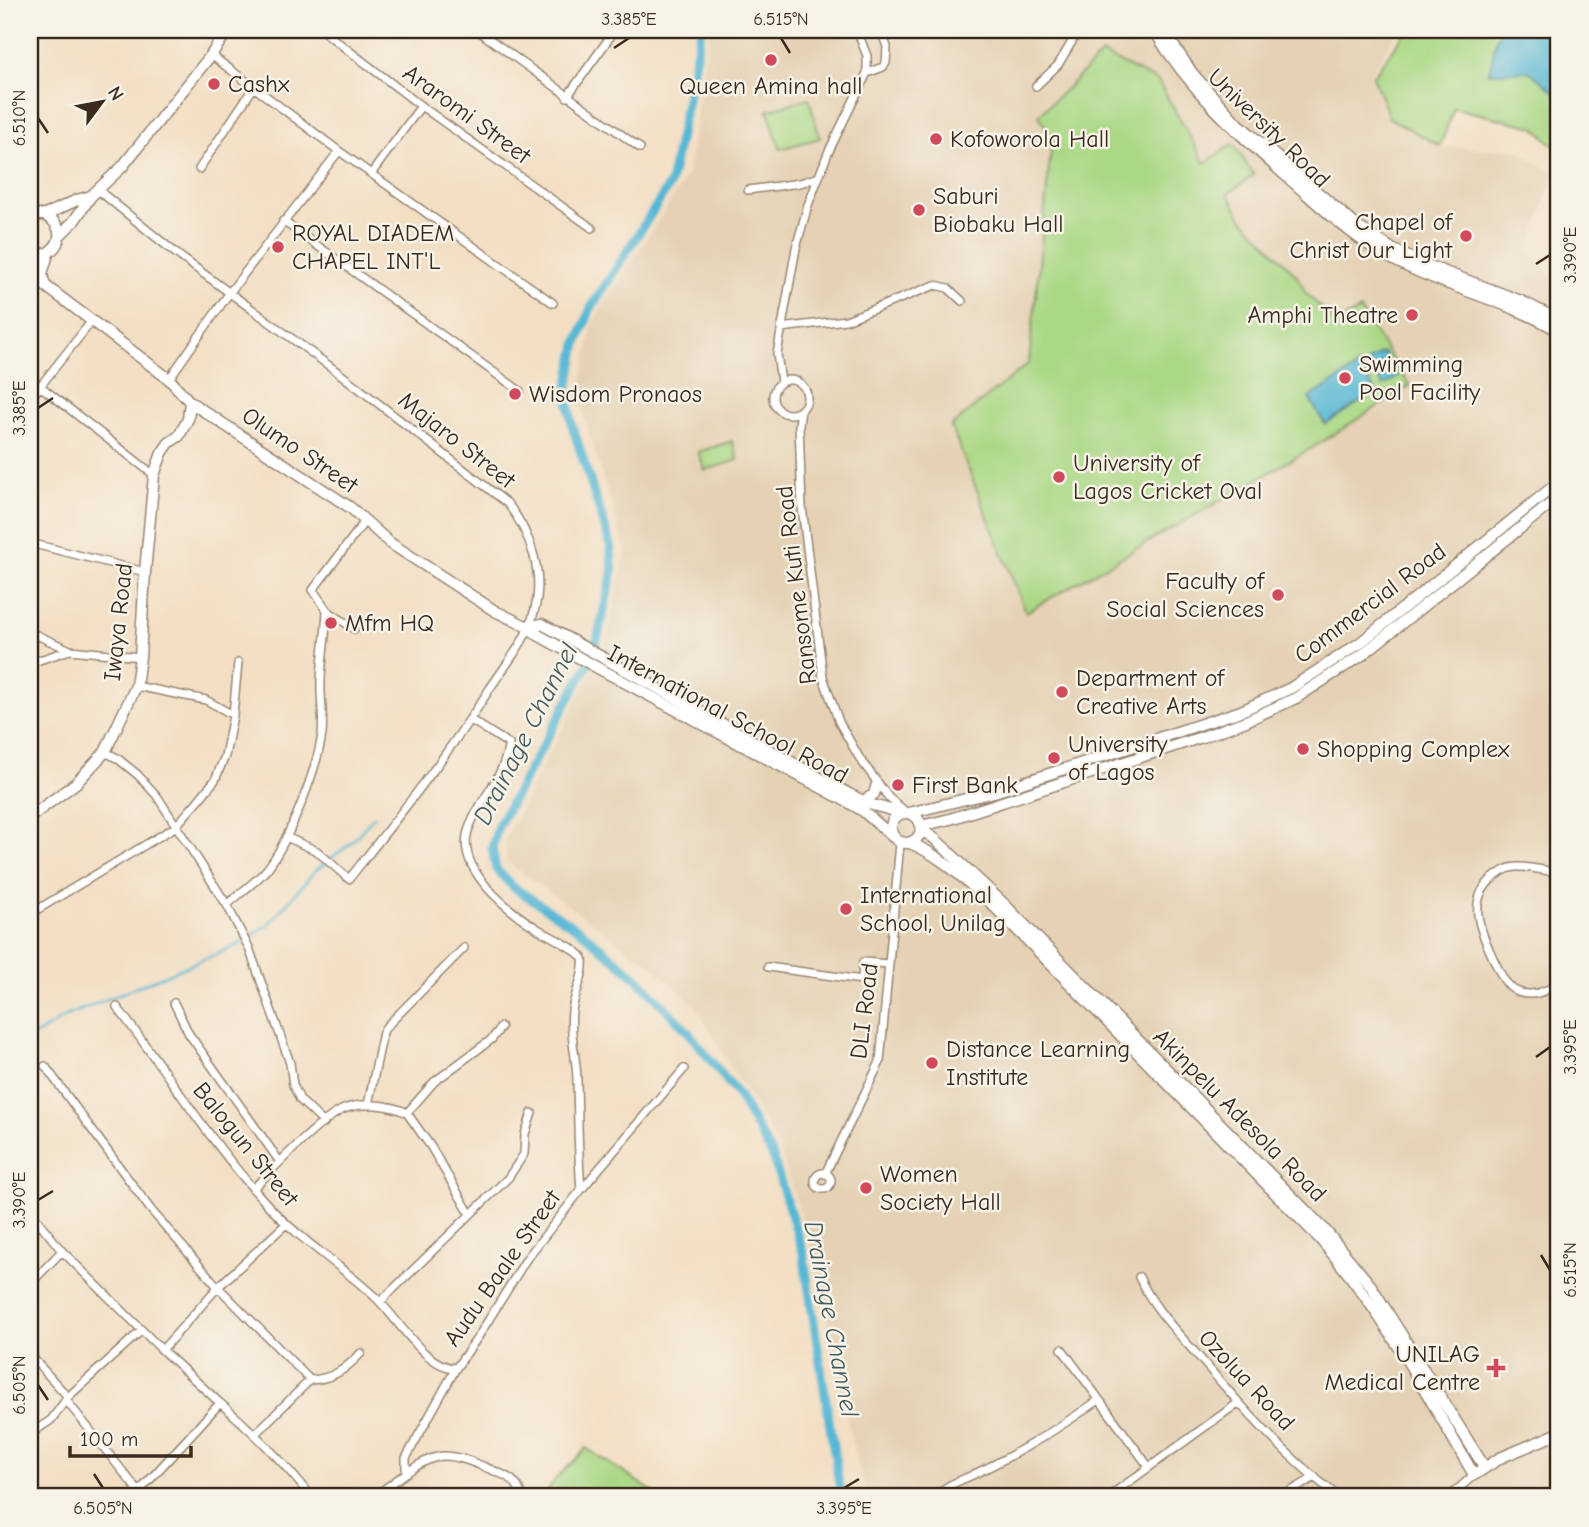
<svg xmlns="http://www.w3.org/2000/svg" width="1589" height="1527" font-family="'Comic Neue',sans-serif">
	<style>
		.built { fill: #e5d1b4 }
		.green { fill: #aad885; stroke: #728152; stroke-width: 2 }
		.water { fill: #56b7d4; stroke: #487079; stroke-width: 2 }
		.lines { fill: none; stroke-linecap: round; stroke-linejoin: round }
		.stream { stroke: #56b7d4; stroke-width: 2.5 }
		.canal { stroke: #56b7d4; stroke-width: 9 }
		.street-casing { stroke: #978471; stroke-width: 10 }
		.secondary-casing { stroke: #978471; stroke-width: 13 }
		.street { stroke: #fff; stroke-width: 7 }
		.secondary { stroke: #fff; stroke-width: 10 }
		.ticks { fill: none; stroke: #3b2a1e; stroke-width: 2.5 }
		.poi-dot { fill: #d1495b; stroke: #f7f3e8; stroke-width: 2.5 }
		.labels { text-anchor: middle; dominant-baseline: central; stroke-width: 5; stroke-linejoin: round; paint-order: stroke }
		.poi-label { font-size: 24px; fill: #3b2a1e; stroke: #f7f3e8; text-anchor: start }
		.street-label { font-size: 24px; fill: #3b2a1e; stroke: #f7f3e8 }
		.water-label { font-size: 26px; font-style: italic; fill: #445b5e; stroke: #f7f3e8 }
		.neatline { fill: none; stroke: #3b2a1e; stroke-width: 2.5 }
		.ticks-label { font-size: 18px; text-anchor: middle; fill: #3b2a1e }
	</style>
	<rect width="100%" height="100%" fill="#f7f3e8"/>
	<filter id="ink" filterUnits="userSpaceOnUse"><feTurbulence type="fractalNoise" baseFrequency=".0143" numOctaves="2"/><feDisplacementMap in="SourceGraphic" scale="14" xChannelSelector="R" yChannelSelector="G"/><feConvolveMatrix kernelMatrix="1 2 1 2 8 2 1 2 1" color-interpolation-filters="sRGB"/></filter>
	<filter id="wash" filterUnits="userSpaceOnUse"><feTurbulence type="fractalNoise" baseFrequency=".00686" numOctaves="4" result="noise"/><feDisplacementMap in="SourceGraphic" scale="28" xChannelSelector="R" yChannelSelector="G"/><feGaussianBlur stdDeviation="1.57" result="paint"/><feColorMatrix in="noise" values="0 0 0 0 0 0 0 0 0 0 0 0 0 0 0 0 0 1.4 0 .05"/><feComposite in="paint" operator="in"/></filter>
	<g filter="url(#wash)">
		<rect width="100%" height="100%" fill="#f3dfc4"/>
		<path class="built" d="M709,30H1399L1371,73L1387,119L1439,147L1517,150L1554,174L1528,252L1559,284V1497H868L854,1452L817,1264L777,1143L695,1006L650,964L507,862L505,840L605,646L626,552L579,400L593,322L688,174Z"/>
		<path class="green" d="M1407,30H1559V150L1534,127L1454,108L1440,146L1389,118L1373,76Z
			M1102,54L1158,81L1205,163L1233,144L1254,175L1228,194L1243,219L1285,263L1298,277L1305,292L1336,323L1360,310L1410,386L1312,448L1026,612L951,426L1029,363L1052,140L1039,115Z
			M809,98L820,138L780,149L768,110Z
			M732,441L738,460L705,470L698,452Z
			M586,1448L661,1497H546C548,1480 575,1463 586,1448Z"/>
		<path class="water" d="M1503,30H1559V96L1529,71L1489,73L1497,36Z
			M1383,352L1398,377L1383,386L1368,361Z
			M1359,366L1376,392L1325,424L1309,398Z"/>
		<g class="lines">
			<path class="stream" d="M30,1039L66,1016L236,946L268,925L315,871L351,843L374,816"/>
			<path class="canal" d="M701,30L670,184L591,308L577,344L567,392L572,425L610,543L613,571L594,654L498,826L492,848L496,869L513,887L581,931L638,979L689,1033L738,1095L772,1155L803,1252L841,1497"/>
		</g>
	</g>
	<g filter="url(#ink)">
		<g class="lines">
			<g class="street-casing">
				<path id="street" d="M322,30L421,106L592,228
					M477,30L640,148
					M211,55L339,151L553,303
					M867,73L883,67L886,63L887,47L881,30
					M1036,86L1058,65L1079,30
					M567,97L615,30
					M199,169L254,87
					M371,174L421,106
					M98,190L178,255L339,373L507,503C531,533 545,575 534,612C527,641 505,665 489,690C447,756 398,817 349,879L317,851L286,837
					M748,190L800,183L819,177
					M283,221L520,391
					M781,328L846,320L935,285L948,288L962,301
					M169,379L230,292L339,151
					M773 397a17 17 0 1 1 34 0a17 17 0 1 1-34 0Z
					M781,382L777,354L796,248L808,205L828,153L867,73V56L857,30
					M40,386L154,475
					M30,399L91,322
					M801,410L799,425L802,507L823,677L839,722L860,759L889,798L906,812
					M30,543L145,572
					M354,629L327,610L313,590L365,521
					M30,632L70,650
					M30,663L70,650L140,657
					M136,686L206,700L233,715
					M471,720L509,744C507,753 505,762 501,770C491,791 475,809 468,831C456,870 509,911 538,929C552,938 573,946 583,958C585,977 574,993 572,1011C569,1034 577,1058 577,1081C578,1118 578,1153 581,1190
					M105,752L117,758L138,775L157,796L227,905L249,948L290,1063L293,1085L300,1100L324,1123
					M1559,873C1545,871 1531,866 1516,867C1507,867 1500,873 1492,879C1466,901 1481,932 1493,958C1499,970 1504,986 1518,992C1533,998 1547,990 1559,984
					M227,905C240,893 256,882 267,869C289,841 317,770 322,734C324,717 320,698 321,680C322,657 326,634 327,610
					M30,914L175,827L197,802L215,780L225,756L233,715L238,663
					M768,967L862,980L863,962L889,964
					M174,1003L189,1034L280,1162
					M117,1007C167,1072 210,1142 265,1202C298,1239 338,1263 374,1296C396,1315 424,1368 456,1368
					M45,1066L151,1210L218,1287L286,1224
					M368,1105L383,1032L386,1027L464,948
					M407,1113L434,1082L492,1039L501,1027
					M815 1181a8 8 0 1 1 16 0a8 8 0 1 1-16 0Z
					M825,1174L880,1062L900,843
					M253,1189C273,1169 320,1119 344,1109C362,1102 390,1104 407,1113L431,1147L470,1214
					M30,1211L62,1251L162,1350L218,1287L310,1380L256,1433
					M1139,1277C1153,1308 1177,1332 1200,1358C1241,1406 1288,1460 1340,1497
					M30,1284L62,1251
					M380,1302L508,1178L524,1154L525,1134L532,1113
					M1062,1349L1149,1467
					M30,1355L68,1397
					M310,1380C333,1379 346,1369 361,1353
					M66,1400L143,1497
					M220,1403C254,1432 284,1462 311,1497
					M30,1454L33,1446V1432L51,1420L68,1397L142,1330
					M406,1472V1458L456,1368L478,1337L527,1258L581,1190L684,1069
					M134,1497L220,1403L162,1350
					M373,1497C391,1486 422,1456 444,1456C460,1456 477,1464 492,1470C507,1476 518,1480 522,1497
					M939,1497L944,1489L952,1484C1007,1461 1051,1433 1099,1400
					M1108,1497L1238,1403
					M1281,1497L1315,1477
					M1449,1497L1474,1475"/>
			</g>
			<g class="secondary-casing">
				<path id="secondary" d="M1154,30C1190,91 1240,135 1293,182C1327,212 1358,242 1398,262C1450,289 1509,301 1559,331
					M1163,30L1193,74L1235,121L1358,227L1392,249L1421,263L1521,301L1559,320
					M30,215H45C48,217 52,219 55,223C68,241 48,260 30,255
					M45,215L77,200L91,196
					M59,236L74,221L91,196L122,167L211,55L228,30
					M30,267L35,278L169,379L190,402L322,489L351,508L390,543L495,611L528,627L538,635L598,668L848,802L863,811L893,837
					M45,286L42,274L48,254
					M528,627L542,624L849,794L869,804L902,813
					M864,801L874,794L877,784
					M891 828a15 15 0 1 1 30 0a15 15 0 1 1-30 0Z
					M909,813L994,792L1241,711L1291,688L1360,643L1559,482
					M30,817L76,783L105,752L136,686L140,657L145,572L154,475L162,453L169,443L179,436L188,419L190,402
					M921,826L950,819L1202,737L1246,721L1296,698L1362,655L1559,497
					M921,829L935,839L1005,905L1324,1229L1371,1286L1485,1468
					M910,843C940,855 962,877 986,898L1319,1238C1381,1308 1427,1394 1474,1475L1500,1458L1559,1433"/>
			</g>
			<use href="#street" class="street"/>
			<use href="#secondary" class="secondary"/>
		</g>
	</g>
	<path class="ticks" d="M781,38L790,53M614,48L629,38M38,118L48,133M1536,264L1550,255M38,408L53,398M1536,1057L1550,1047M38,1200L53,1191M1541,1255L1550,1270M38,1385L48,1400M94,1474L103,1488M844,1488L859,1479"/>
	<g class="poi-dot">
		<circle cx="771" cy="60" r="7"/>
		<circle cx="214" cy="84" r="7"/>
		<circle cx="936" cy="139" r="7"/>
		<circle cx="919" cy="210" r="7"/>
		<circle cx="1466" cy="236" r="7"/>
		<circle cx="278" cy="247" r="7"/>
		<circle cx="1412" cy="315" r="7"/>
		<circle cx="1345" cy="378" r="7"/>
		<circle cx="515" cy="394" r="7"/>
		<circle cx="1059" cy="477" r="7"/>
		<circle cx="1278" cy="595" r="7"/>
		<circle cx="331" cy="623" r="7"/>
		<circle cx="1062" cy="692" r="7"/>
		<circle cx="1303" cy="749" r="7"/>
		<circle cx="1054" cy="758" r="7"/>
		<circle cx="898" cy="785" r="7"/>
		<circle cx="846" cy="909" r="7"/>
		<circle cx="932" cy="1063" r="7"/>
		<circle cx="866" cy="1188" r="7"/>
		<path d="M1492.5 1357.5h7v7h7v7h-7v7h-7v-7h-7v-7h7z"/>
	</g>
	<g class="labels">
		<g class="poi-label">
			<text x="228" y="84">Cashx</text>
			<text x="771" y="86" text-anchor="middle">Queen Amina hall</text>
			<text x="950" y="139">Kofoworola Hall</text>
			<text x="933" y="196">Saburi<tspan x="933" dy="28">Biobaku Hall</tspan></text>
			<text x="1452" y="222" text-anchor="end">Chapel of<tspan x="1452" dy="28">Christ Our Light</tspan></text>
			<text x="292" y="233">ROYAL DIADEM<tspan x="292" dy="28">CHAPEL INT'L</tspan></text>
			<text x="1398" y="315" text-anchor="end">Amphi Theatre</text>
			<text x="1359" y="364">Swimming<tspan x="1359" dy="28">Pool Facility</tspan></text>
			<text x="529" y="394">Wisdom Pronaos</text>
			<text x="1073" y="463">University of<tspan x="1073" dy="28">Lagos Cricket Oval</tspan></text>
			<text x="1264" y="581" text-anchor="end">Faculty of<tspan x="1264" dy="28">Social Sciences</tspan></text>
			<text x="345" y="623">Mfm HQ</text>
			<text x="1076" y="678">Department of<tspan x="1076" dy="28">Creative Arts</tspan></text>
			<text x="1068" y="744">University<tspan x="1068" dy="28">of Lagos</tspan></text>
			<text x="1317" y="749">Shopping Complex</text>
			<text x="912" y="785">First Bank</text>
			<text x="860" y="895">International<tspan x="860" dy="28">School, Unilag</tspan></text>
			<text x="946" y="1049">Distance Learning<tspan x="946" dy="28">Institute</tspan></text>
			<text x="880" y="1174">Women<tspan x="880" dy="28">Society Hall</tspan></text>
			<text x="1480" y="1354" text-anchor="end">UNILAG<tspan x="1480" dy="28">Medical Centre</tspan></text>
		</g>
		<g class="street-label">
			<text transform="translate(467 114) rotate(36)">Araromi Street</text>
			<text transform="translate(1269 128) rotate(44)">University Road</text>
			<text transform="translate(457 440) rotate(38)">Majaro Street</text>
			<text transform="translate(300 450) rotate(34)">Olumo Street</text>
			<text transform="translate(796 585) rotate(-97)">Ransome Kuti Road</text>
			<text transform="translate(1370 603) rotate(-37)">Commercial Road</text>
			<text transform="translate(118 622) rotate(-84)">Iwaya Road</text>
			<text transform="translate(728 714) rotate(28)">International School Road</text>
			<text transform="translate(864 1011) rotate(-83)">DLI Road</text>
			<text transform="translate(1240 1115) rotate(45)">Akinpelu Adesola Road</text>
			<text transform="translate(246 1144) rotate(51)">Balogun Street</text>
			<text transform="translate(502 1268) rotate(-55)">Audu Baale Street</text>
			<text transform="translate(1247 1380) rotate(47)">Ozolua Road</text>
		</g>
		<g class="water-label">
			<text transform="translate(526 734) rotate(-63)">Drainage Channel</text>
			<text transform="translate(831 1319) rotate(79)">Drainage Channel</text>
		</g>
	</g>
	<rect width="1589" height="1527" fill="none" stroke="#f7f3e8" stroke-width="77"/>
	<g transform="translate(102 102) rotate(58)" stroke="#f7f3e8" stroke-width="5" paint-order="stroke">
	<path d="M0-5L12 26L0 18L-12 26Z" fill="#3b2a1e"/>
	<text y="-10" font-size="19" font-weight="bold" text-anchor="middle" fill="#3b2a1e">N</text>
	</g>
	<path d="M70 1446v10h121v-10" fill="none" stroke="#3b2a1e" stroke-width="3.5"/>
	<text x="80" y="1446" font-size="21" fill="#3b2a1e" stroke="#f7f3e8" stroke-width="5" paint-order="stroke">100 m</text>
	<rect x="38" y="38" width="1512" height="1450" class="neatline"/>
	<g class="ticks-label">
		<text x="629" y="25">3.385°E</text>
		<text x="781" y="25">6.515°N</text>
		<text transform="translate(19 118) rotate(-90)" y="6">6.510°N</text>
		<text transform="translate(1570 255) rotate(-90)" y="6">3.390°E</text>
		<text transform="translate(19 408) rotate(-90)" y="6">3.385°E</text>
		<text transform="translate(1570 1047) rotate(-90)" y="6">3.395°E</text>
		<text transform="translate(19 1200) rotate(-90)" y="6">3.390°E</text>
		<text transform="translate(1570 1270) rotate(-90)" y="6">6.515°N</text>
		<text transform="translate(19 1385) rotate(-90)" y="6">6.505°N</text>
		<text x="103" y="1514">6.505°N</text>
		<text x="844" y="1514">3.395°E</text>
	</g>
</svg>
